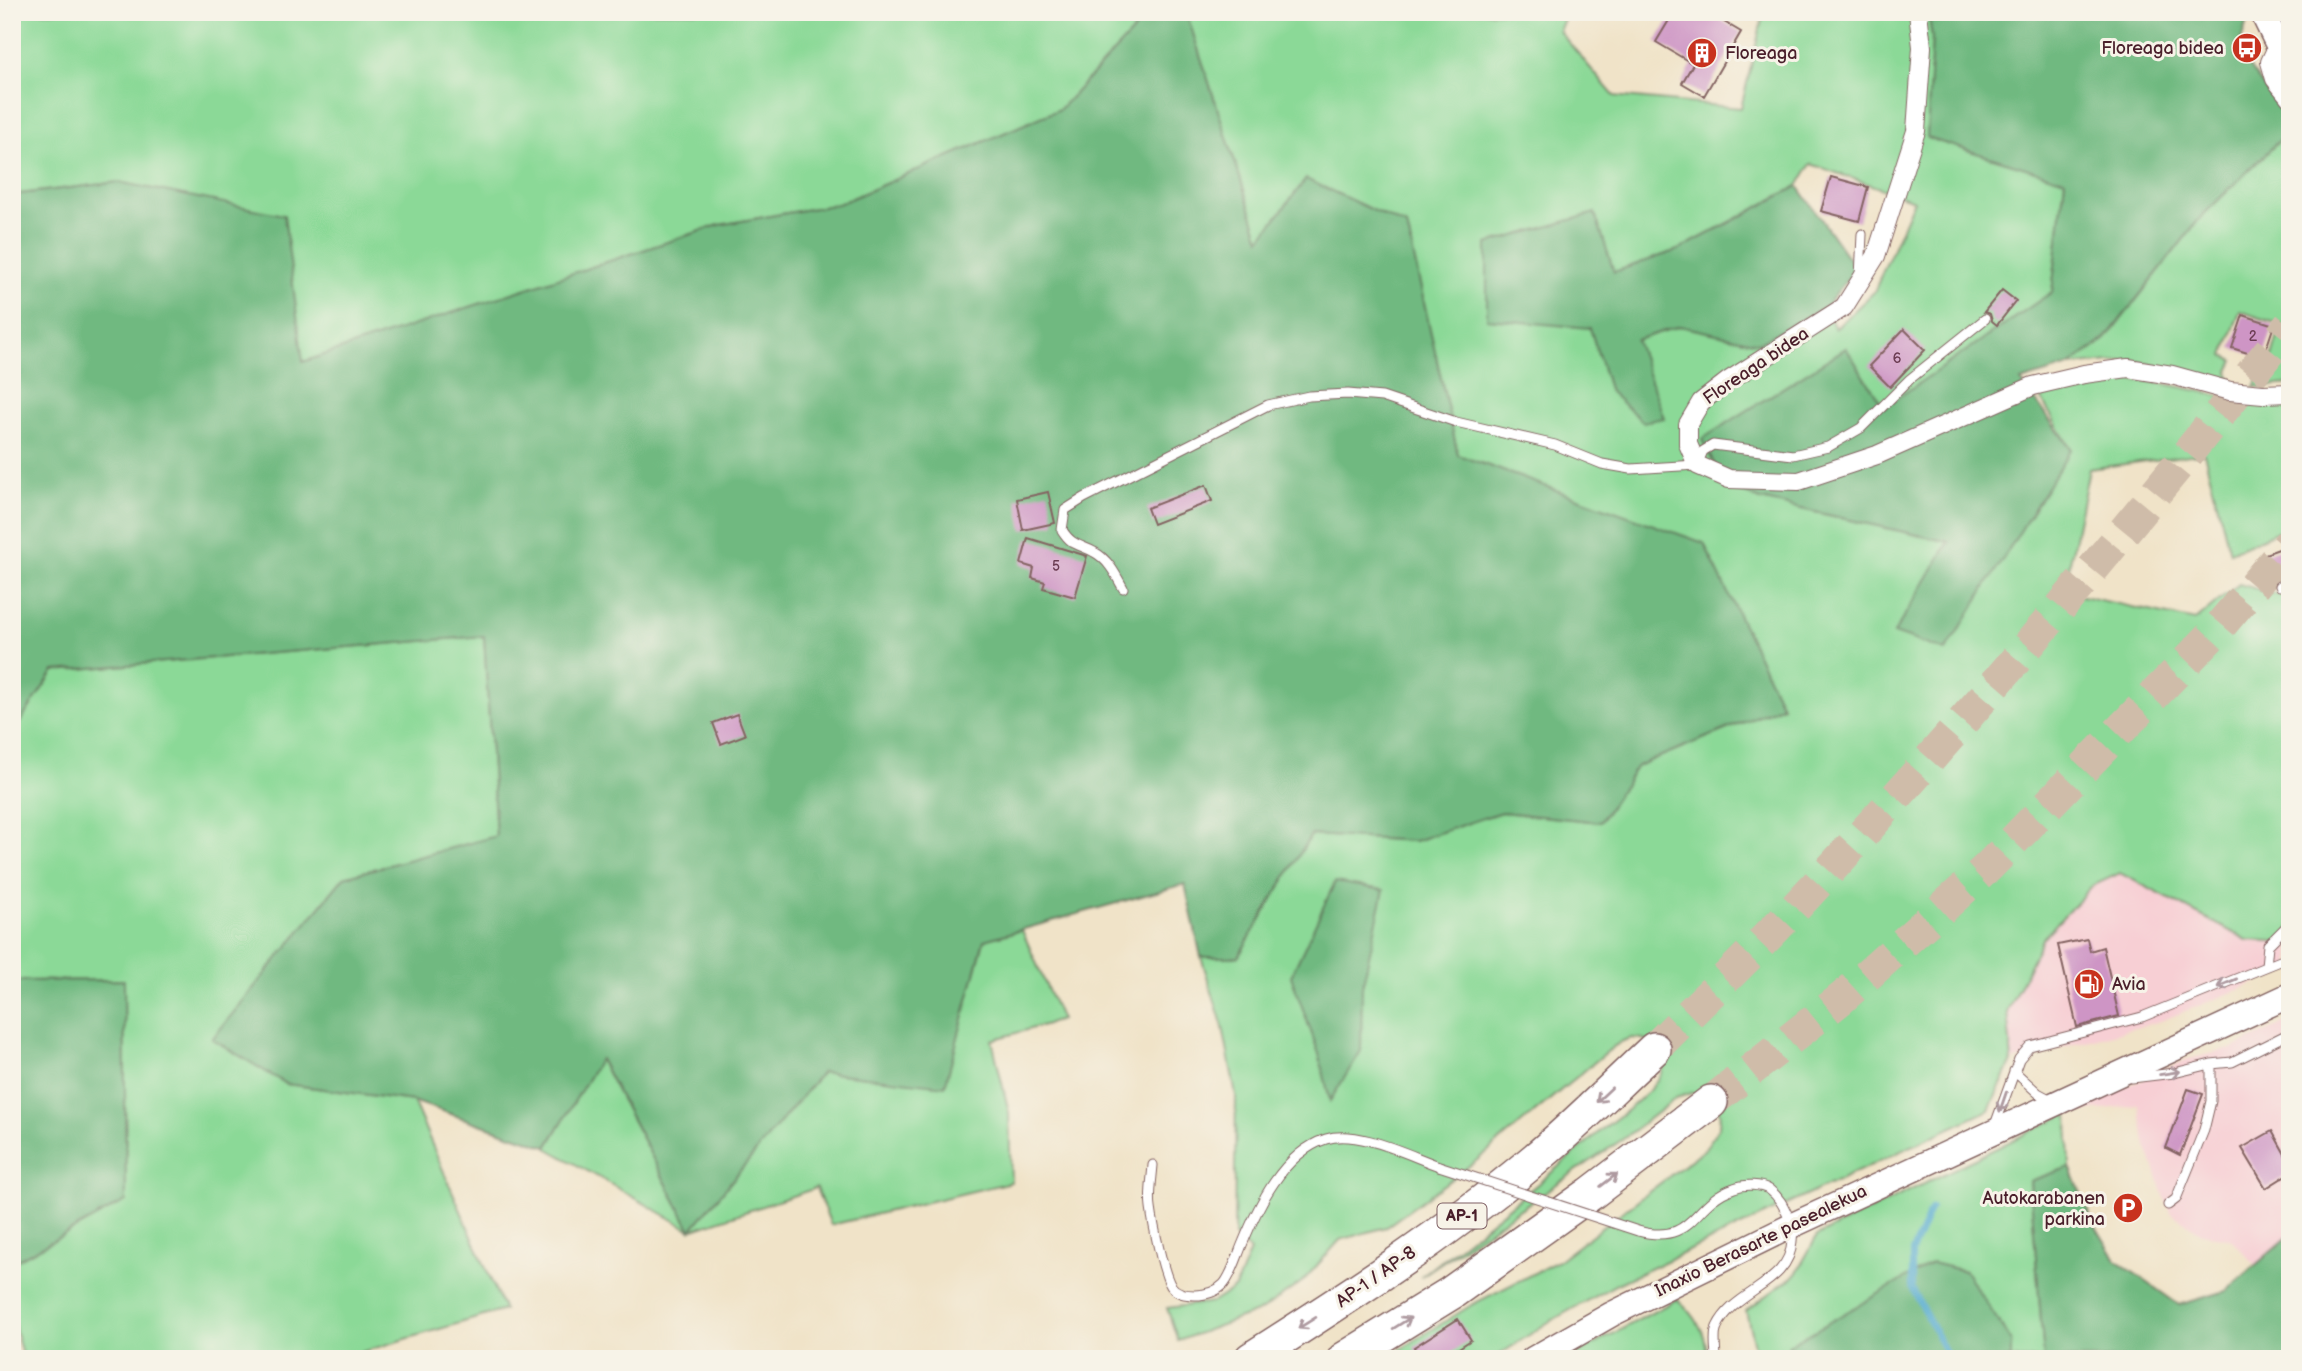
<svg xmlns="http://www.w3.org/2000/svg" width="2302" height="1371" font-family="'Balsamiq Sans',sans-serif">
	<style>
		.built { fill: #f7cfd4 }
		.green { fill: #8bd997; stroke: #6a7c61; stroke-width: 2; fill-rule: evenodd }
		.forest { fill: #70b980; stroke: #5d6c56; stroke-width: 2 }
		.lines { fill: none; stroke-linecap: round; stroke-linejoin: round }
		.stream { stroke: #52abcf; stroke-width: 6 }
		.building { fill: #ce95c5 }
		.highway-tunnel { stroke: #cfbca9; stroke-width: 33; stroke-dasharray: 33 17; stroke-linecap: butt }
		.lane-casing { stroke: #846462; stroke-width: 11 }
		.street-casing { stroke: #846462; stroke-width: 20 }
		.secondary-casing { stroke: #846462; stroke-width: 27 }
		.highway-casing { stroke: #846462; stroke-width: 36 }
		.lane { stroke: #fff; stroke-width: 9 }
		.street { stroke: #fff; stroke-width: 18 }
		.secondary { stroke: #fff; stroke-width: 24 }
		.highway { stroke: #fff; stroke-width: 33 }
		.lane-bridge-casing { stroke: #846462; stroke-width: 11; stroke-linecap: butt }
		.lane-bridge { stroke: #fff; stroke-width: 9 }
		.oneway { stroke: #ae9aa0 }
		.labels { text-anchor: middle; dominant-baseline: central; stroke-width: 6; stroke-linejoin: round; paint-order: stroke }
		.number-label { font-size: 14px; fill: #6b3c52 }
		.shield { fill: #f7f3e8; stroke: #7e5f64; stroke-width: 2 }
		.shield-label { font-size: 16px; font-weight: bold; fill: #4a1f2b }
		.poi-label { font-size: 18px; fill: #4a1f2b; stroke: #f7f3e8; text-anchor: end }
		.street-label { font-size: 18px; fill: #4a1f2b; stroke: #f7f3e8 }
	</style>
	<rect width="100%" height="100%" fill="#f7f3e8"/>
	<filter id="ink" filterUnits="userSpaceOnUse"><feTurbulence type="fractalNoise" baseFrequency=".0143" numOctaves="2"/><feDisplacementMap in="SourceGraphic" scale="14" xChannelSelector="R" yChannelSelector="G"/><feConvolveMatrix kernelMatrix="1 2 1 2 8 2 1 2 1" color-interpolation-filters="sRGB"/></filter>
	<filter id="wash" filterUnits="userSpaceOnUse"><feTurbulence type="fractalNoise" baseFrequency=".00686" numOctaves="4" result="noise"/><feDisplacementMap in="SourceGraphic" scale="28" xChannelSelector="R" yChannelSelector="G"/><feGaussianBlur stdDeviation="1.57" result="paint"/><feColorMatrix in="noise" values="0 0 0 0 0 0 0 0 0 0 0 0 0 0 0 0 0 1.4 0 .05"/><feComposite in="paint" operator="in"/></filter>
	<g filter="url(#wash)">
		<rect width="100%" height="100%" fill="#f0e3c8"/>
		<path class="built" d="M2120,873L2247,940L2290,942V969L2161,1021L2012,1061L2006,1013L2042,939L2092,886Z
			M2290,1021V1235L2256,1266L2232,1240L2199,1232L2170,1212L2145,1143L2139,1105L2068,1113L2188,1059L2231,1049Z"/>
		<path class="green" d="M12,12H1151L1060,109L838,204L719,225L303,362L120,182L12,195Z
			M1186,12H1567L1559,31L1614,96L1741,108L1764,12H1928L1932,37L1927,138L2065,179L2052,292L1884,408L1846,348L1702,440L1725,486L1761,500L1949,542L1895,633L2071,449L2039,395C2099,371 2143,378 2204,392C2234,399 2260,410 2290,402V526L2230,552L2204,453L2089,469L2064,592L2195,621L2239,584L2279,595L2290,591V942L2247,940L2120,873L2092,886L2042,939L2007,1012L2012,1061L1989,1110L1617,1284L1547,1323L1493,1359H1385L1473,1304L1558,1261L1705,1149L1719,1127L1720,1112L1707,1098L1692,1093L1676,1098L1623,1139L1420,1277C1481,1230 1541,1183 1599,1132C1616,1118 1643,1100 1656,1082C1671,1062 1661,1039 1634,1038C1623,1038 1611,1049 1602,1056L1476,1161L1386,1227L1340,1240L1303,1281L1262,1310L1178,1341L1167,1308L1213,1302L1235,1288L1250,1251L1234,1236L1236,1096L1223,1027L1201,957H1238L1311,835L1415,841L1501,812L1600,822L1637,766L1784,706H1782L1703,543L1458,455L1407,226L1260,239ZM1811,164L1914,200L1874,292L1835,329L1825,307L1758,343L1680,326L1636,340L1663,417L1610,392L1590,328L1614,272L1678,250L1798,186Z
			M2290,130V384L2255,387L2265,364L2272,357L2281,325L2240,311L2224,356L2234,361L2229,371L2231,383L2133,360L2069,366L2106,339L2201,217Z
			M484,636L496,837L344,877L286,1084L413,1101L504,1310L338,1359H23L12,1317V1263L126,1200L124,980L13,981L12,734L54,671Z
			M1022,930L1061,1020L992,1040L1009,1113L1011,1182L831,1225L816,1188L691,1230L547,1148L599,1058L691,1230L822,1072L945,1085L984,940Z
			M2068,1113L2070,1167L2030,1181L2044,1359H2011V1340L1788,1346L1794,1359H1757L1746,1311L1796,1274L1817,1236Z
			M1677,1299C1695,1314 1709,1335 1706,1359H1567Z"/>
		<path class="forest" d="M1151,12H1186L1260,239L1306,179L1407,226L1458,455L1704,543L1782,706L1637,766L1600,822L1501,812L1415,841L1311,835L1238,957H1201L1185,884L984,940L945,1086L822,1072L691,1230L600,1059L547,1147L413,1101L286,1084L212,1039L344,877L496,836L484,636L54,671L12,734V195L119,182L284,215L303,362L719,225L838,204L1060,109Z
			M1928,12H2255L2247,21L2238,51L2290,124V130L2201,217L2105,339L2069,366L2021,381L2071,449L1946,651L1894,633L1949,542L1761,500L1725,486L1702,439L1846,348L1884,407L2052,292L2065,180L1927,138L1932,37Z
			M2274,12H2290V39Z
			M1798,186L1856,269L1825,307L1758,343L1680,326L1636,340L1664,418L1643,422L1610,392L1590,328L1487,319V244L1595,213L1614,272L1678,250Z
			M1335,882L1384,890L1362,987L1361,1051L1330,1101L1319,1054L1291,976Z
			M12,978L14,981L124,980L126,1201L12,1263Z
			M2070,1167L2092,1220L2116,1260L2179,1305L2226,1291L2290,1235V1359H2044L2030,1181Z
			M1932,1263L1965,1271L2011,1340V1359H1794L1788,1346Z"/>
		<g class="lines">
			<path class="stream" d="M1931,1208L1912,1252V1288L1949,1359"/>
		</g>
		<g id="blocks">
			<path class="building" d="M1674,12H1707L1741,32L1704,96L1682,83L1693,64L1656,42Z
				M1831,177L1868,187L1859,221L1821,211Z
				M2002,290L2016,301L1997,325L1992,321L1990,314L1984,312Z
				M2243,315L2274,325L2263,358L2232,348Z
				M1904,329L1925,350L1890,387L1869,366Z
				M1206,485L1212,501L1153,524L1147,508Z
				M1048,492L1055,523L1023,530L1017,499Z
				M1028,538L1087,556L1075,597L1043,588L1045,582L1032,578L1034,568L1021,564Z
				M2290,545V575L2271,583L2262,555Z
				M737,714L745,735L721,744L713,723Z
				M2087,939L2090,951L2103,947L2119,1016L2077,1027L2058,945Z
				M2188,1089L2203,1094L2180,1155L2166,1148Z
				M2272,1131L2290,1163V1173L2266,1188L2242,1148Z
				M1458,1319L1471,1340L1442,1359H1421L1414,1347Z"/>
		</g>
	</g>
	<g filter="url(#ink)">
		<use href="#blocks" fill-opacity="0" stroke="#846462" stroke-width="2"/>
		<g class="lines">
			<path class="highway-tunnel" d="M1654,1049C1705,998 1758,948 1807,895C1976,712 2136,521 2290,325
				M1711,1102L1842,998L1988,867L2214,633L2290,543"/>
			<g class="lane-casing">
				<path id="lane" d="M1860,278L1862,234
					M2280,586L2290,582
					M1123,588C1116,575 1108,559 1094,552C1079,544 1072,546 1062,530L1065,510L1084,498L1268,405L1309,396L1348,394L1382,397L1456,422L1555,445L1602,464L1631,469L1697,465L1703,451L1713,445L1793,455L1828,447L1861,428L1910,379L1985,319
					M2266,966L2268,945L2290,923
					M2014,1071L2038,1093L2051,1100
					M2132,1078L2174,1073L2211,1064L2232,1062L2290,1033
					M1995,1125L2019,1059L2030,1046L2142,1017L2290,957
					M1153,1165C1152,1179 1149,1195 1151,1208C1153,1224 1163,1273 1171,1286C1177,1294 1186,1295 1195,1295C1205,1295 1216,1292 1224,1284C1232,1274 1237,1257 1242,1245C1258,1206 1283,1153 1326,1139C1358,1129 1408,1155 1439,1166
					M2168,1205L2176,1199L2204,1130L2211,1101V1064
					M1638,1231C1695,1246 1691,1203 1734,1188C1744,1184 1761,1184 1770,1190C1779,1197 1783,1205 1788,1216C1793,1225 1793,1231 1792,1241C1790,1285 1734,1290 1717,1327C1713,1335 1716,1349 1716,1359"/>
			</g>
			<g class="street-casing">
				<path id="street" d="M1918,12L1922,47L1916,131L1876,256L1844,307L1728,381L1701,402L1688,424V444L1697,465L1729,479L1799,481L1877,455L2033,386L2084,374L2128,368L2172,375L2230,391L2263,394L2290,393
					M2278,45L2270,62L2275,79L2290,98"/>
			</g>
			<g class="secondary-casing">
				<path id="secondary" d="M2262,12L2278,45L2290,63
					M1533,1359L1612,1314L1793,1225L2290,995"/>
			</g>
			<g class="highway-casing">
				<path id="highway" d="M1251,1359C1348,1297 1445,1235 1533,1161C1575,1126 1614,1086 1654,1049
					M1344,1359L1451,1293L1590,1194L1711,1102"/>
			</g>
			<use href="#lane" class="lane"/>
			<use href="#street" class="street"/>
			<use href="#secondary" class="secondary"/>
			<use href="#highway" class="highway"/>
			<g class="lane-bridge-casing">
				<path id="lane-bridge" d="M1439,1166L1638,1231"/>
			</g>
			<use href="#lane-bridge" class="lane-bridge"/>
		</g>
		<defs><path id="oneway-shaft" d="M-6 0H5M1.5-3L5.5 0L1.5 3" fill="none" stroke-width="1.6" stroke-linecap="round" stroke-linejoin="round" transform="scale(1.75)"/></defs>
		<g class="oneway">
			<use href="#oneway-shaft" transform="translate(2227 983) rotate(157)"/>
			<use href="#oneway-shaft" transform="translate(2170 1073) rotate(-9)"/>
			<use href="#oneway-shaft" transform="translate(1604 1095) rotate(137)"/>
			<use href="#oneway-shaft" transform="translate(2003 1102) rotate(109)"/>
			<use href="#oneway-shaft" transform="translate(1609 1180) rotate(-37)"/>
			<use href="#oneway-shaft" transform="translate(1307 1323) rotate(148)"/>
			<use href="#oneway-shaft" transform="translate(1402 1323) rotate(-32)"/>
		</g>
	</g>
	<defs>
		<g id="bus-disc" transform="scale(1.575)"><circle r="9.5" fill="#c8321e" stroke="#f7f3e8"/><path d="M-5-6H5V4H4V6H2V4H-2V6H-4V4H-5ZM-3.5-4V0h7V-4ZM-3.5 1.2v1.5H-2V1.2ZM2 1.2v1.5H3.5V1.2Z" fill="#fff"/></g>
		<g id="building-disc" transform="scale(1.575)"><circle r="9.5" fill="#c8321e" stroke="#f7f3e8"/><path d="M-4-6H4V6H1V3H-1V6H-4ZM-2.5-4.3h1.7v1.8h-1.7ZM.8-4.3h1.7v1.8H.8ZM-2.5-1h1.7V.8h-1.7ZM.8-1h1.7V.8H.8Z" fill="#fff"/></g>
		<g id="fuel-disc" transform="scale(1.575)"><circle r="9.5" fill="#c8321e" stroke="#f7f3e8"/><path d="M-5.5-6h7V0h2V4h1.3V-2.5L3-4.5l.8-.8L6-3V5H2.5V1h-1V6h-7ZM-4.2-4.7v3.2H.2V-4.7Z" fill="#fff"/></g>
		<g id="parking-disc" transform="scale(1.575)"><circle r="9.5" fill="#c8321e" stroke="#f7f3e8"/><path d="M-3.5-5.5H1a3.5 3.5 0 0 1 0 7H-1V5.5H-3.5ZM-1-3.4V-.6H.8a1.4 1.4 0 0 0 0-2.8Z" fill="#fff"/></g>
	</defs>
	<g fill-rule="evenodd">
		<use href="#bus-disc" x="2247" y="48"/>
		<use href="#building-disc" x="1702" y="53"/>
		<use href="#fuel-disc" x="2089" y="984"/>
		<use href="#parking-disc" x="2128" y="1208"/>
	</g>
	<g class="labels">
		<g class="number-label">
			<text x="2253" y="336">2</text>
			<text x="1897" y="358">6</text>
			<text x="1056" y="566">5</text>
		</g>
		<rect class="shield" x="1437.5" y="1203.5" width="49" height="25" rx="5"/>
		<g class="shield-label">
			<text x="1462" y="1216">AP-1</text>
		</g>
		<g class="poi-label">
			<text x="2224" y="48">Floreaga bidea</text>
			<text x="1725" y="53" text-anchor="start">Floreaga</text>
			<text x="2112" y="984" text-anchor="start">Avia</text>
			<text x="2105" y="1198">Autokarabanen<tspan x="2105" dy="21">parkina</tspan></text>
		</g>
		<g class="street-label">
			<text transform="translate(1756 366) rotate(-34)">Floreaga bidea</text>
			<text transform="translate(1761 1241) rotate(-26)">Inaxio Berasarte pasealekua</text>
			<text transform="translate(1376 1277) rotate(-35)">AP-1 / AP-8</text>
		</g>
	</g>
	<rect width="2302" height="1371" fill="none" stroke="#f7f3e8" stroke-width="42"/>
</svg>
